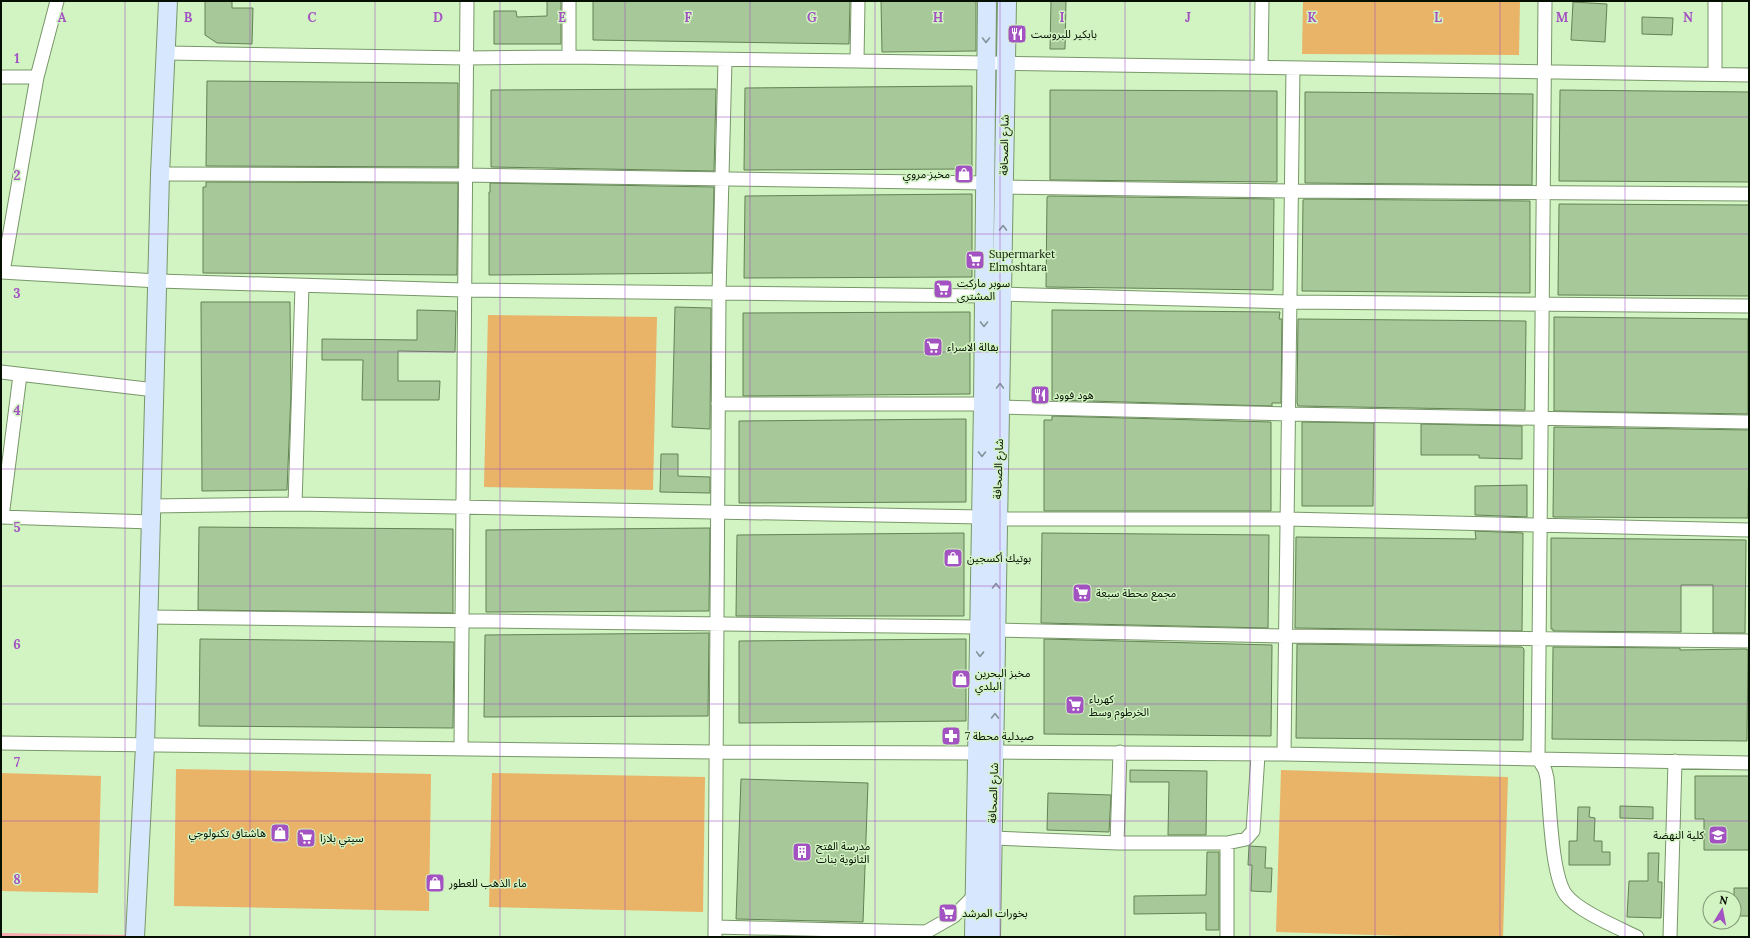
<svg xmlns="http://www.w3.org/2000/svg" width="1750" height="938" font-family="Lora,'Noto Sans Arabic',serif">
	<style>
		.green { fill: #e9b467 }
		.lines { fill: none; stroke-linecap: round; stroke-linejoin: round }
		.stream { stroke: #f7abaf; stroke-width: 4 }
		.building { fill: #a7c898; stroke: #648255 }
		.street-casing { stroke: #789769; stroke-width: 15 }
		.secondary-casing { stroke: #789769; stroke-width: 20 }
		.street { stroke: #fff; stroke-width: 13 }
		.secondary { stroke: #d7e8fe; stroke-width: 18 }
		.oneway { stroke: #839199 }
		.grid { fill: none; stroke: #a352c2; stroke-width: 1; stroke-opacity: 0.55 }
		.labels { text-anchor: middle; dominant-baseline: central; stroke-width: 3; stroke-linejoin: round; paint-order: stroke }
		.poi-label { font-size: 11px; fill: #050f02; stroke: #d2f3c2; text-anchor: start }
		.street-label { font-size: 11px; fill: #050f02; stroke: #d2f3c2 }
		.grid-label { font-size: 13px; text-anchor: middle; font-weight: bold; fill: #a352c2; stroke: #d2f3c2; stroke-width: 3; stroke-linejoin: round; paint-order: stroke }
	</style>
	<rect width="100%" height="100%" fill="#d2f3c2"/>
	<path class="green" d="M1303,1H1520L1519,55L1302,54Z
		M488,315L657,317L653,490L484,487Z
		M176,769L431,774L429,911L174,906Z
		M1281,770L1508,777L1503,937H1437L1276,932Z
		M1,773L101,776L98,893L1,891Z
		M492,773L705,777L703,912L489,907Z"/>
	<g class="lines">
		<path class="stream" d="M1,935L125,937"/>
	</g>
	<path class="building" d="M205,1H232V8H253L252,44L217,43L205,35Z
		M547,1H561V44H494V11H516L517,17L547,16Z
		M593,1H850L849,44L593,40Z
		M881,1H976V51L882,52Z
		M1051,1H1066L1065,49H1050Z
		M1573,2L1607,4L1605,42L1571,40Z
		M1642,17L1673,18L1672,35L1642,34Z
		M207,81L458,83V167L206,166Z
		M972,86V169L744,170L745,88Z
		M696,89H716L714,171L491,167V90Z
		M1050,90L1277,91V182L1050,180Z
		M1560,90L1749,92V182L1559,181Z
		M1305,92L1533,94L1532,185L1305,183Z
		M206,182L458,183L457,275L203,273V187H206Z
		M490,183L714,187L712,273L489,275V192H490Z
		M972,194V277L744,278L745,196Z
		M1049,196L1274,199L1273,290L1046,287L1047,197Z
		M1305,199L1530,201V293L1302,291L1303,200Z
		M1559,204L1749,205V296L1558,295Z
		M201,302H290L291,393L287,490L202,491Z
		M675,307L711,308L710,429L672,427Z
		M417,310L456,311L455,352L398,351V381H440L439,400H362L363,360H322V339L417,340Z
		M1052,310L1280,312L1279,319H1282L1281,403H1272V406L1052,400Z
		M970,312V394L743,396V313Z
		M1554,317L1748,319V414L1554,411Z
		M1298,319L1526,321L1525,410L1298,406L1297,403Z
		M1052,416L1271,422V511H1044V420H1052Z
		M966,419V502L739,503V421Z
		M1302,422L1374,423L1373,506H1302Z
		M1421,424L1522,426V459L1479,458V455H1421Z
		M1554,427L1749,430L1748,518L1553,517Z
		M661,454H678V476L710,477V493L660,492Z
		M1527,485V517L1475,515V486Z
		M199,527L453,529V613L198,610Z
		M710,528L709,611L486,612V530Z
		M1475,531L1523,533L1522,631L1295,628L1296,537L1476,539Z
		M964,533V616H736L737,535Z
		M1042,533L1269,535L1268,628L1041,623Z
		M1551,538L1746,540L1745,633H1713V585H1681V632L1553,631V629H1551Z
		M709,633L708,716L484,717L485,635Z
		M200,639L454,642L453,728L199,726Z
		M966,639V721L739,723V641Z
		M1044,639L1272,645L1271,736L1044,734Z
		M1297,644L1522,647L1524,649L1523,740L1296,738Z
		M1553,647L1680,648V650L1745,649L1748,650L1747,741L1552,739Z
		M1130,770L1207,771L1206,835H1168L1169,782H1130Z
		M1695,776H1749V850H1704V819H1695Z
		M741,779L868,783L863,922L736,919Z
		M1048,793L1111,795L1109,832L1047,830Z
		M1620,806L1653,807V819L1620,818Z
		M1578,807H1590L1589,817L1595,818L1594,841H1602V852H1610V865H1569V841H1577Z
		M1249,846L1266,847L1265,868H1272L1271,892L1251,891L1252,865H1248Z
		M1207,852H1219V930H1206V913L1134,914V896L1206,895Z
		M1648,853H1659L1658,882H1662L1661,918L1627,917L1629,881H1648Z
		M1734,888H1749V916H1734Z"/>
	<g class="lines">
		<g class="street-casing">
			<path id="street" d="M1545,1L1538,758L1545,770L1547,778C1550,805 1551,875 1566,895C1578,911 1619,928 1637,937
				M167,53L466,58L569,57L857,61L1749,75
				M569,57V1
				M857,61L858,1
				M1261,67L1262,1
				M1715,74V1
				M1,77H37
				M160,174L465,175L985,183
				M1003,187L1291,191L1749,194
				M1,272L158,281L463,290L985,296
				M3,272L37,77L57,1
				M1001,294L1289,302L1749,306
				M1,372L155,390
				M718,404H983
				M1000,407L1288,414L1749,422
				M295,504L302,286
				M151,506L295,504L981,517
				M1,517L151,522
				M2,517L20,375
				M997,519H1287L1749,530
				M149,617L980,627
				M996,630L1285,636L1749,641
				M1,743L715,752L977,753
				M461,749L467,1
				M994,752L1284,754L1749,763
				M1284,754L1293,68
				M992,838L1117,843H1227
				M1117,843L1120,752
				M715,927L926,932L954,916L977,893
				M715,937L719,293L725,60
				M1227,937V843L1246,839L1253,831L1258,755
				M1670,937L1675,761"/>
		</g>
		<g class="secondary-casing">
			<path id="secondary" d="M135,937L145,746L160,174L168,1
				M974,937L983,404L987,1
				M991,937L1007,1"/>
		</g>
		<use href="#street" class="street"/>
		<use href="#secondary" class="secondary"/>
	</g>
	<defs><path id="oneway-chevron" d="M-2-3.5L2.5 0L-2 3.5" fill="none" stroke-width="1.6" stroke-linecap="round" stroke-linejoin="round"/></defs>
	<g class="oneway">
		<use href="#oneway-chevron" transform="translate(986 40) rotate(90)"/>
		<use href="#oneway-chevron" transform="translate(1003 228) rotate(-89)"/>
		<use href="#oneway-chevron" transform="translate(984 324) rotate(91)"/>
		<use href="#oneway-chevron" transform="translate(1000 386) rotate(-89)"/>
		<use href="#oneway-chevron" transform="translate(982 454) rotate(91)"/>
		<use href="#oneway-chevron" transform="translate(996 586) rotate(-90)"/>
		<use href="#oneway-chevron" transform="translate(980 654) rotate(92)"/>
		<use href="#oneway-chevron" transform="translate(995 716) rotate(-89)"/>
	</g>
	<path class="grid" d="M125,1V937M250,1V937M375,1V937M500,1V937M625,1V937M750,1V937M875,1V937M1000,1V937M1125,1V937M1250,1V937M1375,1V937M1500,1V937M1625,1V937M1,117H1749M1,234H1749M1,352H1749M1,469H1749M1,586H1749M1,704H1749M1,821H1749"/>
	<defs>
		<g id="restaurant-square" transform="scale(1)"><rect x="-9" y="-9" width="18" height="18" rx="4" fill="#a352c2" stroke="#d2f3c2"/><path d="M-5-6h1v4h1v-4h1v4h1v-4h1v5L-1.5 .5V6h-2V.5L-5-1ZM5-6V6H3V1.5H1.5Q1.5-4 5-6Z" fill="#fff"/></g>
		<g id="shop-square" transform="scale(1)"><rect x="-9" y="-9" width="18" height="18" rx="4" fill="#a352c2" stroke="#d2f3c2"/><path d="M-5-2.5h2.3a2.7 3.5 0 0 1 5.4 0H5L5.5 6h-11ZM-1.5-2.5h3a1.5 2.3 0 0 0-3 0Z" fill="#fff"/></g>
		<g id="supermarket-square" transform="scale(1)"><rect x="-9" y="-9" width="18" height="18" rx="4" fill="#a352c2" stroke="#d2f3c2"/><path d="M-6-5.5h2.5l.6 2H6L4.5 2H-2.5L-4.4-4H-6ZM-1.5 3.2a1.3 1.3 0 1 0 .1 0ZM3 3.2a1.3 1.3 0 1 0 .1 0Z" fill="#fff"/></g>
		<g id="pharmacy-square" transform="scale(1)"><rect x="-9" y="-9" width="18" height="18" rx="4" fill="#a352c2" stroke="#d2f3c2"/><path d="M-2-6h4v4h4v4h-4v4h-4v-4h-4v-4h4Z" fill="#fff"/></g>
		<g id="university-square" transform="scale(1)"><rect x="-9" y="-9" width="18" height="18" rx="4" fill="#a352c2" stroke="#d2f3c2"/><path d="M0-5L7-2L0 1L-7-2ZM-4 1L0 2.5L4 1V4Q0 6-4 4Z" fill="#fff"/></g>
		<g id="building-square" transform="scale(1)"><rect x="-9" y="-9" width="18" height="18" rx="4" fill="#a352c2" stroke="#d2f3c2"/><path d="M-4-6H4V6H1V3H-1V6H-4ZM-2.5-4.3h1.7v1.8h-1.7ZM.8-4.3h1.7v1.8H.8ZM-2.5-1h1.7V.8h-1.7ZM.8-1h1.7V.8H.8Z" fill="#fff"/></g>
	</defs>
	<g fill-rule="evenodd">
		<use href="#restaurant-square" x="1017" y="34"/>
		<use href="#shop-square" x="964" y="174"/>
		<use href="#supermarket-square" x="975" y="260"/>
		<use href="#supermarket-square" x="943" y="289"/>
		<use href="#supermarket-square" x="933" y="347"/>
		<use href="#restaurant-square" x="1040" y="395"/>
		<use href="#shop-square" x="953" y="558"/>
		<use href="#supermarket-square" x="1082" y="593"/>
		<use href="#shop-square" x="961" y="679"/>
		<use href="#supermarket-square" x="1075" y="705"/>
		<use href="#pharmacy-square" x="951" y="736"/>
		<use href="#shop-square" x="280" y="833"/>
		<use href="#university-square" x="1718" y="835"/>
		<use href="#supermarket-square" x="306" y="838"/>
		<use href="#building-square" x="802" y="852"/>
		<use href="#shop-square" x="435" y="883"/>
		<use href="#supermarket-square" x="948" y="913"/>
	</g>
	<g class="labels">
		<g class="poi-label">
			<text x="1031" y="34">بابكير للبروست</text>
			<text x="950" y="174" text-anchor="end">مخبز مروي</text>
			<text x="989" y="254">Supermarket<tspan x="989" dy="13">Elmoshtara</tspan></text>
			<text x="957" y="283">سوبر ماركت<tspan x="957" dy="13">المشترى</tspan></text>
			<text x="947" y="347">بقالة الاسراء</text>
			<text x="1054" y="395">هود فوود</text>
			<text x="967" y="558">بوتيك أكسجين</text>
			<text x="1096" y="593">مجمع محطة سبعة</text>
			<text x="975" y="673">مخبز البحرين<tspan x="975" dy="13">البلدي</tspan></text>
			<text x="1089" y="699">كهرباء<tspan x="1089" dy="13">الخرطوم وسط</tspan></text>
			<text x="965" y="736">صيدلية محطة 7</text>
			<text x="266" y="833" text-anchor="end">هاشتاق تكنولوجي</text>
			<text x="1704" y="835" text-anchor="end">كلية النهضة</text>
			<text x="320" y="838">سيتي بلازا</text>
			<text x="816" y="846">مدرسة الفتح<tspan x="816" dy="13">الثانوية بنات</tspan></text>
			<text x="449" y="883">ماء الذهب للعطور</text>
			<text x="962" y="913">بخورات المرشد</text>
		</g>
		<g class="street-label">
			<text transform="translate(1004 145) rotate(-89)">شارع الصحافة</text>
			<text transform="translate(998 469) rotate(-88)">شارع الصحافة</text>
			<text transform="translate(993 793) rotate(-88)">شارع الصحافة</text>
		</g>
	</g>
	<g class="grid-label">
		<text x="62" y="22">A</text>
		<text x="188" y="22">B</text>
		<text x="312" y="22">C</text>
		<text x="438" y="22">D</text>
		<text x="562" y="22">E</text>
		<text x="688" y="22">F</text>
		<text x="812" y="22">G</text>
		<text x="938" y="22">H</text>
		<text x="1062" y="22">I</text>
		<text x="1188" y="22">J</text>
		<text x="1312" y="22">K</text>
		<text x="1438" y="22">L</text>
		<text x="1562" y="22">M</text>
		<text x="1688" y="22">N</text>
		<text x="17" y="63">1</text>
		<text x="17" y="180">2</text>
		<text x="17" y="298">3</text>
		<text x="17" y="415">4</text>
		<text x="17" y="532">5</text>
		<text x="17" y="649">6</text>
		<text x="17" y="767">7</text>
		<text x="17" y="884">8</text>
	</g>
	<rect width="1750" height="938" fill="none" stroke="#050f02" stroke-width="4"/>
	<g transform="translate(1722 910) rotate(10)"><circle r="19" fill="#d2f3c2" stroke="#809875"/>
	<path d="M0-3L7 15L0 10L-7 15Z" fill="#a352c2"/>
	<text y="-6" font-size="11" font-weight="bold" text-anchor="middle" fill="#050f02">N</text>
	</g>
</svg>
